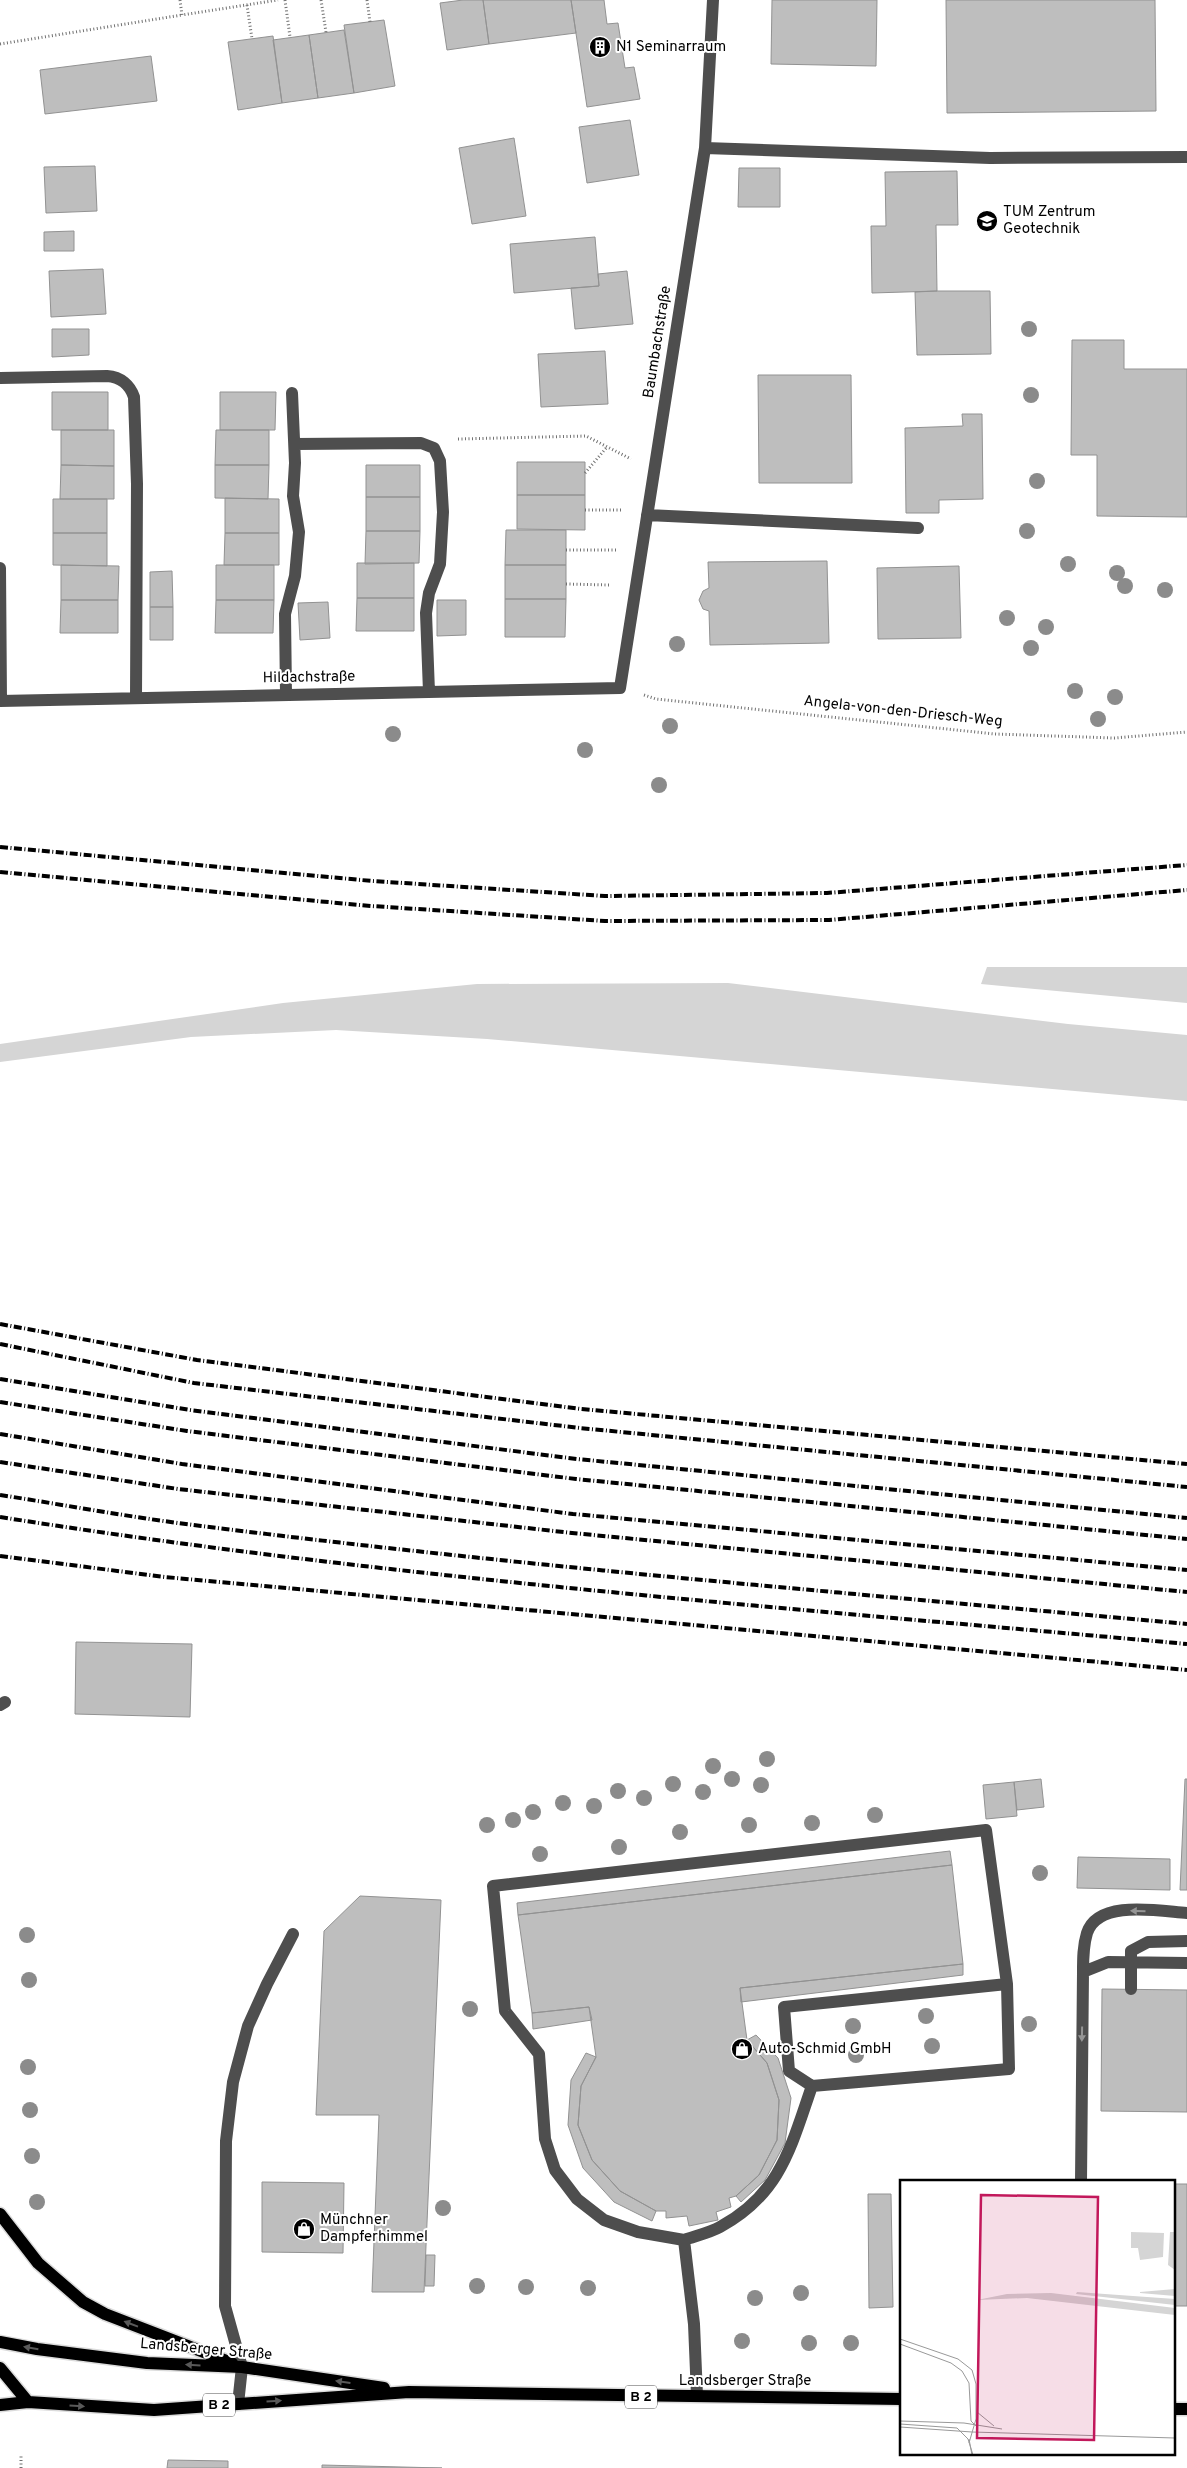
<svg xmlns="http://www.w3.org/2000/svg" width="1187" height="2468" font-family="Overpass,sans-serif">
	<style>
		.green { fill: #d5d5d5 }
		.building { fill: #bebebe; stroke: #929292 }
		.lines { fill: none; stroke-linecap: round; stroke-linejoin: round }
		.major-casing { stroke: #dbdbdb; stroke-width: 15 }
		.path { stroke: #707070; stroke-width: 3; stroke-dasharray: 1 2.5; stroke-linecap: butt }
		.minor { stroke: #4e4e4e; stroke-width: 12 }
		.major { stroke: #000; stroke-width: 12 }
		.rail { stroke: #000; stroke-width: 4; stroke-dasharray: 8 2.5 1 2.5; stroke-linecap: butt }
		.tree { fill: #8b8b8b }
		.oneway { fill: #959595 }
		.oneway2 { fill: #595959 }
		.labels { text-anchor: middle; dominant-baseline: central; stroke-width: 4; stroke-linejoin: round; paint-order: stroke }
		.shield { fill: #fff; stroke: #4c4c4c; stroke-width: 1 }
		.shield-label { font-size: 14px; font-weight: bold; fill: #000 }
		.poi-label { font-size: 15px; fill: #000; stroke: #fff; text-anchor: start }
		.street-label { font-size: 15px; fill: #000; stroke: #fff }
		.inset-road { fill: none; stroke: #999; stroke-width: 1 }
		.view { fill: #c2185b; fill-opacity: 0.15; stroke: #c2185b; stroke-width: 2.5 }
		.inset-edge { fill: none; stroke: #000; stroke-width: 2.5 }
	</style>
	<rect width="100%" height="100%" fill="#fff"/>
	<path class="green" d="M987,967H1187V1003L981,984Z
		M728,983L1068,1024L1187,1035V1101L487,1039L336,1030L191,1037L0,1062V1044L283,1003L477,984Z"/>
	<path class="building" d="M463,0H483L489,44L447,50L440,3Z
		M483,0H571L576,33L489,44Z
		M571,0H604L607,24L618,23L625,68L634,67L640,99L587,107Z
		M772,0H877L876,66L771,64Z
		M946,0H1155L1156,111L947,113Z
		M384,20L395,86L354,93L344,25Z
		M344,30L354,93L318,98L309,35Z
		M309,35L318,98L282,103L273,40Z
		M273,36L282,103L238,110L228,42Z
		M151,56L157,101L45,114L40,70Z
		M630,120L639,175L587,183L579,127Z
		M514,138L526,216L472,224L459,148Z
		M95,166L97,211L46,213L44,167Z
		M739,168H780V207H738Z
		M957,171L958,225H936L937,291L872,293L871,226H886L885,172Z
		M74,231V251H44V232Z
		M595,237L599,286L514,293L510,244Z
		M103,269L106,314L51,317L49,271Z
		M627,271L633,324L575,329L571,288L599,286L598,274Z
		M937,291H990L991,354L917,355L915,292Z
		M52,329H89V355L52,357Z
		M1072,340H1124V369H1187V517L1097,516V455H1071Z
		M605,351L608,404L541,407L538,354Z
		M758,375H851L852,483H759Z
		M52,392H108V430H52Z
		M220,392H276L275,430H220Z
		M962,414H982L983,499L939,500V513H906L905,428L963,426Z
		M61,430H114V466L61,465Z
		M216,430H269V465H215Z
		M517,462H585V495H517Z
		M61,465L114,466V499H60Z
		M215,465H269L268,499L215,498Z
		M366,465H420V497H366Z
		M517,495H585V530L517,529Z
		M366,497H420V531H366Z
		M225,498L279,499V533H225Z
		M53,499H107V533H53Z
		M506,530H566V565H505Z
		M366,531H420L419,563L365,564Z
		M53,533H107V566L53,565Z
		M225,533H279V565H224Z
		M827,561L829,643L710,645L709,611L703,609L699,600L703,591L709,588L708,562Z
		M357,563H414V598H357Z
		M61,565L119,566L118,600H61Z
		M216,565H274V600H216Z
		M505,565H566V599H505Z
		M959,566L961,638L878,639L877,568Z
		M172,571L173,607H150V572Z
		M357,598H414V631H356Z
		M505,599H566L565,637H505Z
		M61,600H118V633H60Z
		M216,600H274L273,633H215Z
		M437,600H466V635L437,636Z
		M328,602L330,638L300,640L298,603Z
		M150,607H173V640H150Z
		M76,1642L192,1644L190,1717L75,1714Z
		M1041,1779L1044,1807L1017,1810L1014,1782Z
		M1185,1779H1187V1890H1180Z
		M1014,1782L1017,1816L986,1819L983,1785Z
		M950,1851L952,1865L518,1915L517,1903Z
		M1078,1857L1170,1859V1890L1077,1888Z
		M952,1865L963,1964L740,1988L747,2040L767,2063L779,2100L777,2140L759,2175L736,2196L729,2198L731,2207L716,2212L718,2220L689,2226L687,2216L666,2218V2211H656L620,2191L592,2160L578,2125L581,2086L596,2057L589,2007L532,2013L518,1915Z
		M360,1896L441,1900L424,2292H372L379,2115H316L324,1931Z
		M963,1964V1975L741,2002L740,1988Z
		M1102,1989L1187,1990V2112L1101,2111Z
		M589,2007L592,2020L533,2029L532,2013Z
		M756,2035L778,2058L791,2098L785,2143L765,2180L741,2202L736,2196L759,2175L777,2140L779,2100L767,2063L747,2040Z
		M586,2053L596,2057L581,2086L578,2125L592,2160L620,2191L656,2211L652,2221L614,2202L583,2168L568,2125L571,2080Z
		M262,2182L344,2183L343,2253L262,2252Z
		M1173,2184H1187V2306H1173Z
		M868,2194H891L893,2307L869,2308Z
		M426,2255H435L434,2286H425Z
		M168,2460L228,2461V2468H167Z
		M322,2465L442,2468H322Z"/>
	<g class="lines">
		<g class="major-casing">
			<path id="major" d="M0,2214L38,2263L83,2302L105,2314L232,2363
				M0,2342L37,2349L147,2363L242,2367L384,2388
				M0,2368L28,2402
				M0,2405L28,2402L154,2410L409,2392L901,2399
				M1173,2409H1187"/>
		</g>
		<path class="path" d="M180,0L182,15L278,0
			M285,0L290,37
			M321,0L326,32
			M367,0L370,22
			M247,5L252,39
			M0,44L182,15
			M458,439L586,436L631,459
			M585,473L607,447
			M585,510H622
			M566,550H616
			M566,584L610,585
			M644,695L656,699L995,734L1114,738L1187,732
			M21,2468V2454"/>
		<path class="minor" d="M705,148L990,158L1187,157
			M0,378L107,376C121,377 130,385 134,397L137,484L136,698
			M295,444L421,443L434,448L440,461L443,512L440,564L429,593L426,613L429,692
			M647,515L918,528
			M0,568L1,701
			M286,695L285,614L295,576L299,532L293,496L295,463L292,393
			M0,701L620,688L705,148L713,0
			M0,1705L5,1702
			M1083,1972L1108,1962L1187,1963
			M1131,1989V1951L1148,1942L1187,1941
			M812,2086L789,2071L784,2007L1007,1984
			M1081,2182L1083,1972C1083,1959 1083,1946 1087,1933C1098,1899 1159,1911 1187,1913
			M684,2240C695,2236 709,2233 720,2227C781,2194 791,2146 812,2086L1009,2069L1007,1984L986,1830L493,1886L505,2011L539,2054L545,2139L555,2170L577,2199L604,2220L638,2232L684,2240L694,2324L697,2396
			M238,2404L242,2367L225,2306L226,2141L233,2082L248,2026L267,1984L293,1934"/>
		<use href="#major" class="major"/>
		<path class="rail" d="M0,847L372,881L605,896L827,893L1187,865
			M0,872L371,906L605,921L829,920L1187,890
			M0,1324L197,1360L581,1409L1187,1464
			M0,1344L194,1383L580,1428L1187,1487
			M0,1379L190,1410L577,1459L1187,1518
			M0,1402L187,1431L576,1479L1187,1539
			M0,1434L182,1464L573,1514L1187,1570
			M0,1462L178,1489L572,1533L1187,1592
			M0,1495C59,1504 118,1515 178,1523C513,1566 850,1593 1187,1624
			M0,1517C393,1579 791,1608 1187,1644
			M0,1556L165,1577L1187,1670"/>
	</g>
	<g class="tree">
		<circle cx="1029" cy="329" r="8"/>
		<circle cx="1031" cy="395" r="8"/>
		<circle cx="1037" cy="481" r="8"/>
		<circle cx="1027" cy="531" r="8"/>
		<circle cx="1068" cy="564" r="8"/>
		<circle cx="1117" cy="573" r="8"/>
		<circle cx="1125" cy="586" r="8"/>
		<circle cx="1165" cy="590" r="8"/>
		<circle cx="1007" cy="618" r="8"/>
		<circle cx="1046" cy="627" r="8"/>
		<circle cx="677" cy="644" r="8"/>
		<circle cx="1031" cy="648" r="8"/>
		<circle cx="1075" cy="691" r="8"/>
		<circle cx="1115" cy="697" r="8"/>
		<circle cx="1098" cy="719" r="8"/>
		<circle cx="670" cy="726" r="8"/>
		<circle cx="393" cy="734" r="8"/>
		<circle cx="585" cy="750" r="8"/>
		<circle cx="659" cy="785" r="8"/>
		<circle cx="767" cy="1759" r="8"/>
		<circle cx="713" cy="1766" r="8"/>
		<circle cx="732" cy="1779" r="8"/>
		<circle cx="673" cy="1784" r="8"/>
		<circle cx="761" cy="1785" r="8"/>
		<circle cx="618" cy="1791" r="8"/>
		<circle cx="703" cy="1792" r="8"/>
		<circle cx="644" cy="1798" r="8"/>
		<circle cx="563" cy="1803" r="8"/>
		<circle cx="594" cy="1806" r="8"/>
		<circle cx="533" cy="1812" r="8"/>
		<circle cx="875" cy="1815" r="8"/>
		<circle cx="513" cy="1820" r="8"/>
		<circle cx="812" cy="1823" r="8"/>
		<circle cx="487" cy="1825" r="8"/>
		<circle cx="749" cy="1825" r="8"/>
		<circle cx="680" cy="1832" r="8"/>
		<circle cx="619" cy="1847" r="8"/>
		<circle cx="540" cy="1854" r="8"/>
		<circle cx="1040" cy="1873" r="8"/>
		<circle cx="27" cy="1935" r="8"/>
		<circle cx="29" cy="1980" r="8"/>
		<circle cx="470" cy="2009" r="8"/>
		<circle cx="926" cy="2016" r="8"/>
		<circle cx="1029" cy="2024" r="8"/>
		<circle cx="853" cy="2026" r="8"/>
		<circle cx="932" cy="2046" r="8"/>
		<circle cx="856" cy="2055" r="8"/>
		<circle cx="28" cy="2067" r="8"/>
		<circle cx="30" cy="2110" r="8"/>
		<circle cx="32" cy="2156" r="8"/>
		<circle cx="37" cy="2202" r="8"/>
		<circle cx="443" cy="2208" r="8"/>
		<circle cx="477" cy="2286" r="8"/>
		<circle cx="526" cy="2287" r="8"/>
		<circle cx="588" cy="2288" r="8"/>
		<circle cx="801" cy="2293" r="8"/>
		<circle cx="755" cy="2298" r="8"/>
		<circle cx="742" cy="2341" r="8"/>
		<circle cx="809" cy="2343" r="8"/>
		<circle cx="851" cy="2343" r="8"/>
	</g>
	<defs><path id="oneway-solid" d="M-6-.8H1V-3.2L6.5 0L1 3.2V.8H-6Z" transform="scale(1.25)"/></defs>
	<g class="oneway">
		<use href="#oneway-solid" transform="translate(1138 1911) rotate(-179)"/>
		<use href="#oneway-solid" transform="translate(1082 2034) rotate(91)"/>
	</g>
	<g class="oneway2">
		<use href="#oneway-solid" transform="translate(131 2324) rotate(-159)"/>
		<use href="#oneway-solid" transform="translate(31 2348) rotate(-170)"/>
		<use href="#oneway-solid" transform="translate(193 2365) rotate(-177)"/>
		<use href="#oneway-solid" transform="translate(343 2382) rotate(-172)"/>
		<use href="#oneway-solid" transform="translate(274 2401) rotate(-4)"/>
		<use href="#oneway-solid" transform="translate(77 2406) rotate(4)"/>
	</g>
	<defs>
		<g id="building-disc" transform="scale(1.125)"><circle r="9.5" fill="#000" stroke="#fff"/><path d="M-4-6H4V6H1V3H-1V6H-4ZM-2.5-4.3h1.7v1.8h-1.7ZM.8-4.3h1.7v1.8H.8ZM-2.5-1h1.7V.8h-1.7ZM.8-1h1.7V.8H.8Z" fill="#fff"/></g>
		<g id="university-disc" transform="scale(1.125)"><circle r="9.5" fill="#000" stroke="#fff"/><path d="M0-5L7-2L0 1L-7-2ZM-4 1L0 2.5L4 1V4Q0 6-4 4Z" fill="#fff"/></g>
		<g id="shop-disc" transform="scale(1.125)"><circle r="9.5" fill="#000" stroke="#fff"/><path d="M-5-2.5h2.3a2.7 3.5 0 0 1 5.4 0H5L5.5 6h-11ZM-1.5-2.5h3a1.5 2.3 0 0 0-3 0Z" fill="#fff"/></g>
	</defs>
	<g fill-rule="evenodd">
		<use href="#building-disc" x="600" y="47"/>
		<use href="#university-disc" x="987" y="221"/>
		<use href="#shop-disc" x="742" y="2049"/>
		<use href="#shop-disc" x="304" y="2229"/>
	</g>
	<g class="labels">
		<g class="shield">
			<rect x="625" y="2385.5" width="32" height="23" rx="4"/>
			<rect x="203" y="2393.5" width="32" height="23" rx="4"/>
		</g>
		<g class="shield-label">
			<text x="641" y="2397">B 2</text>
			<text x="219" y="2405">B 2</text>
		</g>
		<g class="poi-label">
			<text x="616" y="47">N1 Seminarraum</text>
			<text x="1003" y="212">TUM Zentrum<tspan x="1003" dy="17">Geotechnik</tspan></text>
			<text x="758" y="2049">Auto-Schmid GmbH</text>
			<text x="320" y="2220">Münchner<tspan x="320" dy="17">Dampferhimmel</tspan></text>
		</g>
		<g class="street-label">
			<text transform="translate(658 342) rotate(-81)">Baumbachstraße</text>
			<text transform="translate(309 678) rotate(-1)">Hildachstraße</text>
			<text transform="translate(903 712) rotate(6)">Angela-von-den-Driesch-Weg</text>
			<text transform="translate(206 2350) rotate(5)">Landsberger Straße</text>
			<text x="745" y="2381">Landsberger Straße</text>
		</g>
	</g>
	<g transform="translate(900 2180)">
		<rect width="275" height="275" fill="#fff"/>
		<path d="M231,52L264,53L263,77L240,80L238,68H231ZM270,52H275V90L268,85ZM275,109V116L240,113V112ZM177,112L275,119V125L176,114ZM151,113L275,128V135L127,118L77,120L107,114Z" fill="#d5d5d5"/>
		<path class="inset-road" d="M0,159L58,179L72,190L76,204V239L69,263M0,164L51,183L62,191L69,203L71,241L77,247M77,232L94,246M0,241L64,243M64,243L102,249M0,244L57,248L68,259L73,275M0,247L72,252M72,252L275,258M69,259L72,275"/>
		<path class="view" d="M81,15L198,17L194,260L77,258Z"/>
		<rect width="275" height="275" class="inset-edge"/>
	</g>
</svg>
